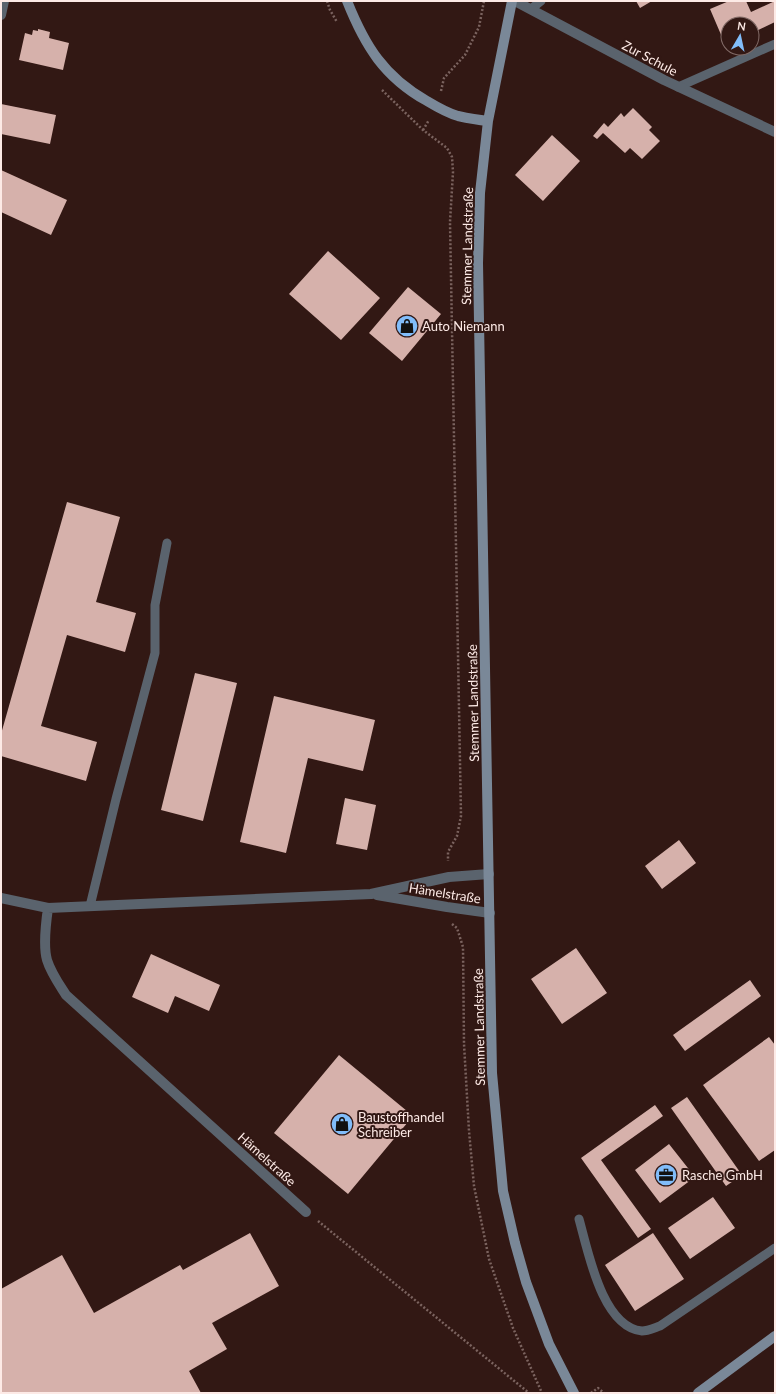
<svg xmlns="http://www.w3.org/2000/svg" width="776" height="1394" font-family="Lato,sans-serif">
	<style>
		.building { fill: #d6b1ab }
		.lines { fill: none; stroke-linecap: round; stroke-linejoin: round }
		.path { stroke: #7b635f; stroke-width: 2.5; stroke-dasharray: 2 2; stroke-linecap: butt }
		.lane { stroke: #5a636d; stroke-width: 9 }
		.street { stroke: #5a636d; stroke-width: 10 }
		.secondary { stroke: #7a8898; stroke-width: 10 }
		.labels { text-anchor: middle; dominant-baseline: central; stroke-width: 4; stroke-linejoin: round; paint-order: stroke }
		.street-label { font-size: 13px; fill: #fdeae6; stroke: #321814 }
		.poi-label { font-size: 13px; fill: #fdeae6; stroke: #321814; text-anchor: start }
	</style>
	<rect width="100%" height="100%" fill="#321814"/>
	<path class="building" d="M636,1H652L640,8Z
		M729,1H746L751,12L775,1V22L752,33V24H728V43L725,44L710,9Z
		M38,29L50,32L49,38L69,43L63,70L19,60L25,33L32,35L33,30L38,31Z
		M1,104L56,115L50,144L1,134Z
		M633,108L652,127L649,130L660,141L642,159L630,148L625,153L603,133L597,139L593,136L604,123L608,127L621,113L624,117Z
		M552,135L580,161L543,201L515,175Z
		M1,170L67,200L51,235L1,212Z
		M328,251L380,298L341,340L289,294Z
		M408,287L441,314L402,361L369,333Z
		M67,502L120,517L96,602L136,613L125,652L67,635L41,726L97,742L86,781L1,756V734Z
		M195,673L237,683L203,821L161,810Z
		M274,696L375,720L363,771L308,758L286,853L240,842Z
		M345,798L376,805L367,850L336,844Z
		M679,840L696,863L662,889L645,866Z
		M576,948L607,993L562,1024L531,979Z
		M151,954L220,985L209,1011L175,996L168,1013L132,997Z
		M750,980L761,996L685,1051L673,1035Z
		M769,1037L775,1045V1150L759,1161L703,1085Z
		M339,1055L413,1116L348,1194L274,1133Z
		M687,1097L742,1175L726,1186L671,1108Z
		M655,1105L663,1116L601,1160L651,1229L638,1238L581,1158Z
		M669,1144L695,1177L660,1203L635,1170Z
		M713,1197L735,1228L690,1259L668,1228Z
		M250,1233L279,1286L212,1323L227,1349L189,1371L201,1393H1V1289L62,1255L94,1313L180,1265L183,1270Z
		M653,1233L684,1279L635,1311L605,1265Z"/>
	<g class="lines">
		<path class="path" d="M327,1L330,10L337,22
			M382,90L423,130L447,148L452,157L453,172L450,222L461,816L457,836L448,852V861
			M441,91L444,78L465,55L479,27L484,1
			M423,130L429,120
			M452,924L457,928L463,947L464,1044L469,1131L474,1186L489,1259L513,1328L542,1393
			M318,1221L529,1393
			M591,1393L598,1388L604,1393"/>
		<path class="lane" d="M531,9L541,1
			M678,87L775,44
			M90,906L116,799L155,653V605L167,543
			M579,1219C588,1251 602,1327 642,1331C647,1331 654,1328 660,1326L775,1248"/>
		<path class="street" d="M515,1L664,80L775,132
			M1,15L4,1
			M377,895L447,907L490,913
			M1,898L48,908L371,894L449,877L489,874
			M48,908C46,922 43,946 47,960C51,973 59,984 66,995L306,1212"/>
		<path class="secondary" d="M347,1C365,46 384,77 427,101C437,107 447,113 458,116C467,118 478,120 488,121
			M512,1L488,121L480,193L478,263L492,1073L503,1191L515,1243L526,1282L549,1344L574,1393
			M698,1393L775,1336"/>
	</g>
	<defs>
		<g id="shop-disc" transform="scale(1.15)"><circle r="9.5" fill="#81bdfa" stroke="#321814"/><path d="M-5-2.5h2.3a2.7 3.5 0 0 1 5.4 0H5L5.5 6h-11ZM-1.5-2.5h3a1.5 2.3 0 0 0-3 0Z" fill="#111"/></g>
		<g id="office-disc" transform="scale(1.15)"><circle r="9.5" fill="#81bdfa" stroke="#321814"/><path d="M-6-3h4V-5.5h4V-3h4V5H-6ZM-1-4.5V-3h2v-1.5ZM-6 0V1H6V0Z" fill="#111"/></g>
	</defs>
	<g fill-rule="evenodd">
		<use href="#shop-disc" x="407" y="326"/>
		<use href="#shop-disc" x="342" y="1124"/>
		<use href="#office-disc" x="666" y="1175"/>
	</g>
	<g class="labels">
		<g class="street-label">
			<text transform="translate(650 58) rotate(28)">Zur Schule</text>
			<text transform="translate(467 246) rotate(-89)">Stemmer Landstraße</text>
			<text transform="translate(473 703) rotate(-91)">Stemmer Landstraße</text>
			<text transform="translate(445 893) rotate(9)">Hämelstraße</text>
			<text transform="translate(479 1027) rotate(-91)">Stemmer Landstraße</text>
			<text transform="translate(267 1159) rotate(42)">Hämelstraße</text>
		</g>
		<g class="poi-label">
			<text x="422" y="326">Auto Niemann</text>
			<text x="358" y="1117">Baustoffhandel<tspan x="358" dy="15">Schreiber</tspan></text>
			<text x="682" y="1175">Rasche GmbH</text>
		</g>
	</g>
	<rect width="776" height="1394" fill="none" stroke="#fdeae6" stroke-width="4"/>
	<g transform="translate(740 36) rotate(9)"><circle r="19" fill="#321814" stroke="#836c68"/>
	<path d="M0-3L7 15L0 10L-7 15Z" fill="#81bdfa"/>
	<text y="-6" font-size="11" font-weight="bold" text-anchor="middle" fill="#fdeae6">N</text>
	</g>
</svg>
